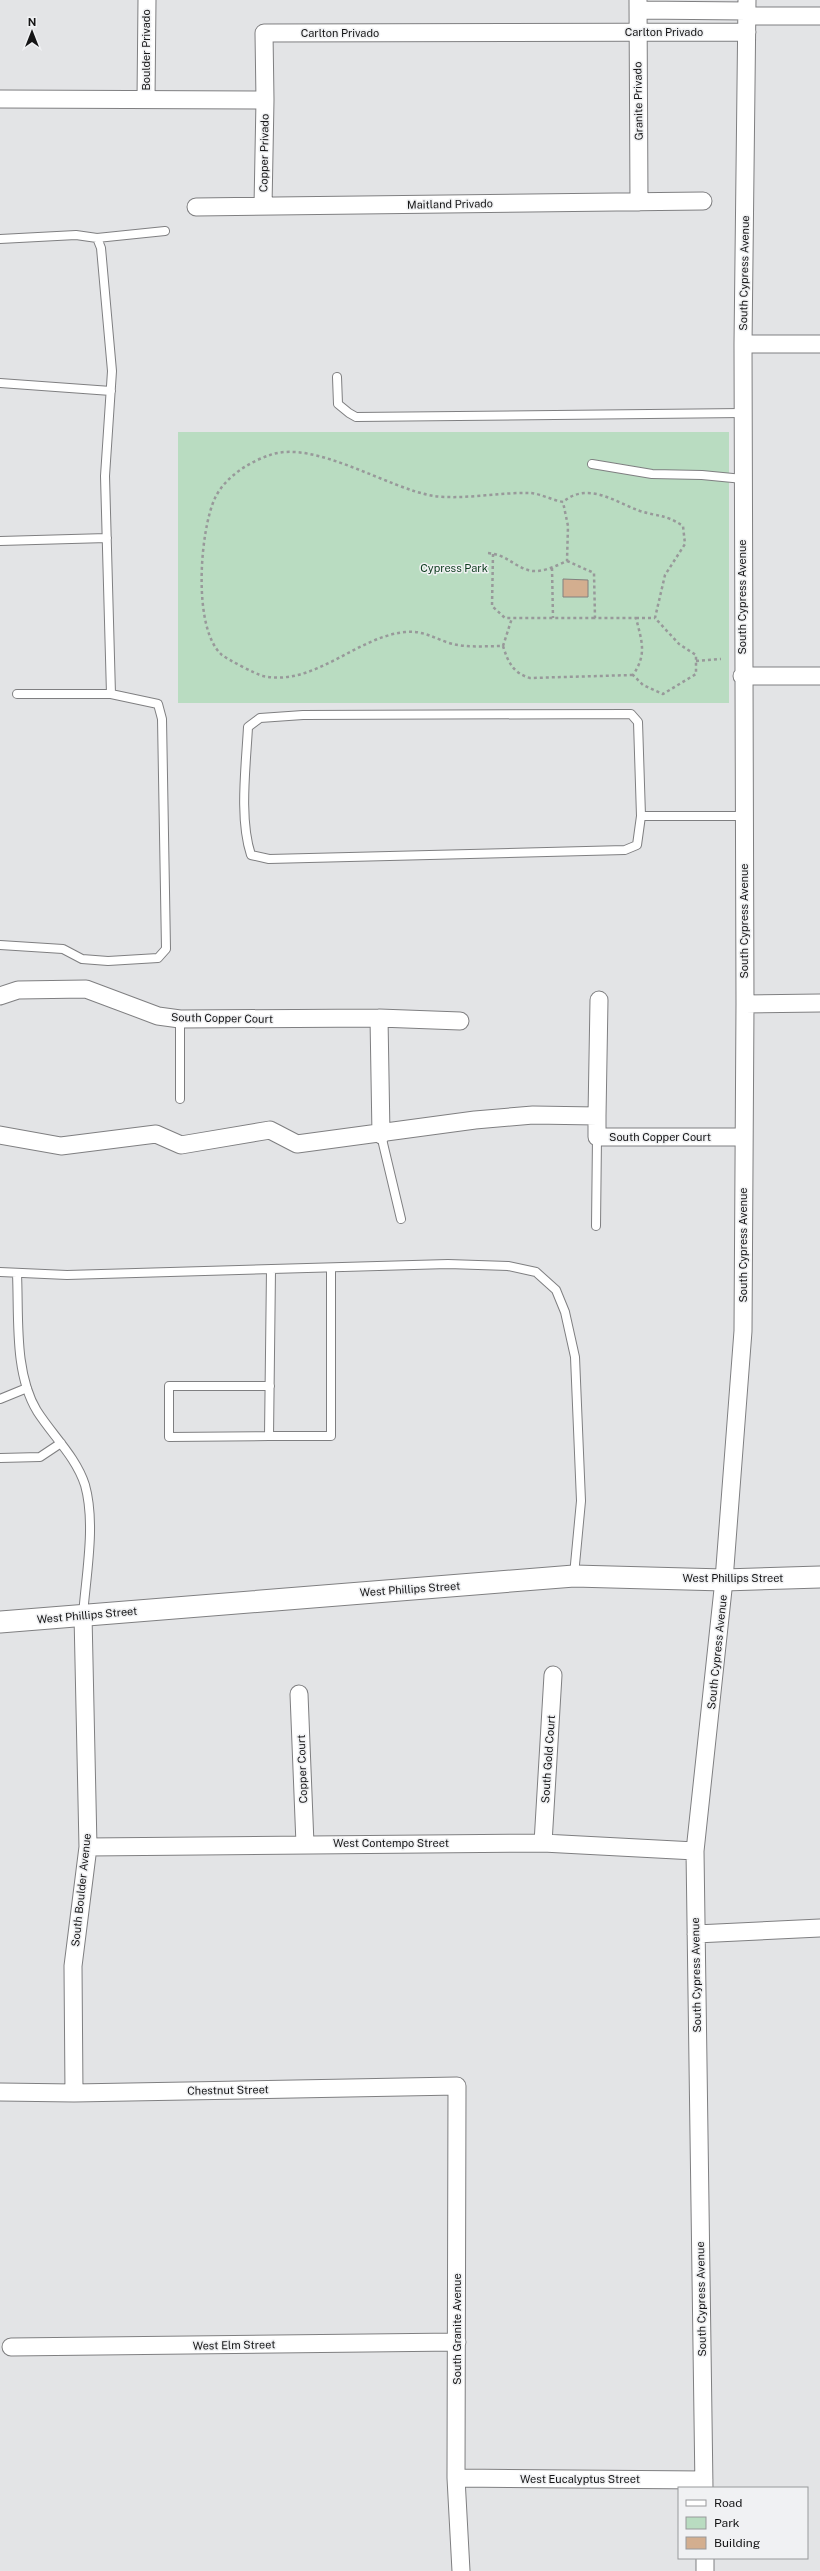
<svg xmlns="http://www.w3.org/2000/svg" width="820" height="2571" font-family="'Public Sans',sans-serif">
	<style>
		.green { fill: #b9dcc1 }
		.building { fill: #d3ae8f; stroke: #82807f }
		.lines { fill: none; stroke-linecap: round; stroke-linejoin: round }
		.service-casing { stroke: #7f7f81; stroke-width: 10 }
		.minor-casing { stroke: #7f7f81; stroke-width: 19 }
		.tertiary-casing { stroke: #7f7f81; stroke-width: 23 }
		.path { stroke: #98999a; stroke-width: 2.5; stroke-dasharray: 3 3; stroke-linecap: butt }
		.service { stroke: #fff; stroke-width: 8 }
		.minor { stroke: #fff; stroke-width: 17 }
		.tertiary { stroke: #fff; stroke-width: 21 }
		.labels { text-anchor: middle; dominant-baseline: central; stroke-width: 3; stroke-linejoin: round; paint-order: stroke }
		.street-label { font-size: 11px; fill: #151516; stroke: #f0f1f3 }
		.park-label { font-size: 11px; fill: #0c3b1d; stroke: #f0f1f3 }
	</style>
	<rect width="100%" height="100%" fill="#e3e4e6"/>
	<path class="green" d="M178,432H729V703H178Z"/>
	<path class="building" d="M563,579L588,580V597H563Z"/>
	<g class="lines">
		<g class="service-casing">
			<path id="service" d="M97,238L165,231
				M0,239L76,235L97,238L101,248L112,371L105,476L111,694L158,704L162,719L166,949L158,958L108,961L82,959L63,949L0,945
				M337,377L338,404L349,413L356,417L743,413
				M0,383L111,391
				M592,464L652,474L702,475L743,479
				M0,541L107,538
				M17,694H111
				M631,714L638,722L641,816L637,845L625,850L269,859L251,855C239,819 246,766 248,727L260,718L303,715Z
				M641,816H743
				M180,1099V1019
				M381,1135L401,1219
				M596,1226L597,1137
				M271,1270L269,1436H331V1269
				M0,1272L67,1275L448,1264L508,1266L536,1272L556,1290L565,1312L575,1357L581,1501L574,1575
				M17,1274C19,1318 14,1373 37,1411C53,1436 76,1457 85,1485C96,1524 86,1575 83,1615
				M0,1399L27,1388
				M269,1436L169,1437V1386H270
				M0,1458L40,1457L61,1443"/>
		</g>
		<g class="minor-casing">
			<path id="minor" d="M638,0L639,202
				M638,10L747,11
				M747,16H820
				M0,99L265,100L264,33L747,32
				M146,99L147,0
				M263,206L265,100
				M196,207L703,201
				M743,344H820
				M742,676H820
				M0,996L18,990L86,989L158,1016L180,1019L379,1018
				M745,1004L820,1003
				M597,1116V1137H744
				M0,1135L61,1146L156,1134L181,1145L270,1130L297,1144L475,1120L533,1115L597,1116L599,1000
				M381,1135L379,1018L460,1021
				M299,1694L305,1844
				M543,1843L553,1675
				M88,1847L543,1843L695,1851
				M696,1934L820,1928
				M0,2092L74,2093L457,2086L456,2478L461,2571
				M74,2093L73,1966L88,1847L83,1615
				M11,2347L457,2342
				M456,2478L704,2480
				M704,2488L695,1851L724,1580L743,1331L745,1004L743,344L747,0
				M705,2558V2571"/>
		</g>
		<g class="tertiary-casing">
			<path id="tertiary" d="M0,1622L574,1576L724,1580L820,1577"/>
		</g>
		<path class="path" d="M488,553C507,555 512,565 528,570C540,574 556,566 567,561L568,526L563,502
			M493,554L492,606L505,618H595
			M567,561L594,573L595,618H636C642,642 647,654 633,675L643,685L663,694L696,674V655L679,644L655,618L665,575L685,544L683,526C665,514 659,517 640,511C615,502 588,481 563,502C552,500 541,494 531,493C501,492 463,500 434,496C389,489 314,439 270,455C249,462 225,477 215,498C200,530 192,629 222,655C229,660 255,674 263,676C314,687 356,637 405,632C422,630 434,638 449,643C466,648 485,646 503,646C508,662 513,673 530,678L633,675
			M552,568L553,618
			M636,618H655
			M503,646L512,618
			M696,661L721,659"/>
		<use href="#service" class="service"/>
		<use href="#minor" class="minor"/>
		<use href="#tertiary" class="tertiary"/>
	</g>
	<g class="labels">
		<g class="street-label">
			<text x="664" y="32">Carlton Privado</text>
			<text x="340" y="33">Carlton Privado</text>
			<text transform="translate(146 50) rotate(-90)">Boulder Privado</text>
			<text transform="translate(638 101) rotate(-91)">Granite Privado</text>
			<text transform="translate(264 153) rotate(-89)">Copper Privado</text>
			<text transform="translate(450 204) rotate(-1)">Maitland Privado</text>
			<text transform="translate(744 273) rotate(-89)">South Cypress Avenue</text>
			<text transform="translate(742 597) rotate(-90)">South Cypress Avenue</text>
			<text transform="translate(744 921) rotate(-90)">South Cypress Avenue</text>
			<text transform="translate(222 1018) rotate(1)">South Copper Court</text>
			<text x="660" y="1137">South Copper Court</text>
			<text transform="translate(743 1245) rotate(-90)">South Cypress Avenue</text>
			<text x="733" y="1578">West Phillips Street</text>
			<text transform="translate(410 1589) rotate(-4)">West Phillips Street</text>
			<text transform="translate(87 1615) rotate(-5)">West Phillips Street</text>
			<text transform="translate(717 1652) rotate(-84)">South Cypress Avenue</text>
			<text transform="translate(548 1759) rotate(-86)">South Gold Court</text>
			<text transform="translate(302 1769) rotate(-92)">Copper Court</text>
			<text x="391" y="1843">West Contempo Street</text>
			<text transform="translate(81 1890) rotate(-84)">South Boulder Avenue</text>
			<text transform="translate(696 1975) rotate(-91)">South Cypress Avenue</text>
			<text transform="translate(228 2090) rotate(-1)">Chestnut Street</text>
			<text transform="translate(701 2299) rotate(-91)">South Cypress Avenue</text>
			<text transform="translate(457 2329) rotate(-90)">South Granite Avenue</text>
			<text transform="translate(234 2345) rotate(-1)">West Elm Street</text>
			<text x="580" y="2479">West Eucalyptus Street</text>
		</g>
		<g class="park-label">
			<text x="454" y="568">Cypress Park</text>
		</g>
	</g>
	<rect x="678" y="2487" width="130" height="72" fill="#f0f1f3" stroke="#98999b"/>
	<rect x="686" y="2500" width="20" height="6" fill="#ffffff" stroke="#98999b"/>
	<text x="714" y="2507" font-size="12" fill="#151516">Road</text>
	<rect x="686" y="2517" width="20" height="12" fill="#b9dcc1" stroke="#98999b"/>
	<text x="714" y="2527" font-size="12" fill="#151516">Park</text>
	<rect x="686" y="2537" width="20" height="12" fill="#d3ae8f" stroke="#98999b"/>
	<text x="714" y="2547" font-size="12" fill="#151516">Building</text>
	<g transform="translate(32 32)" stroke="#f0f1f3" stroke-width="3" paint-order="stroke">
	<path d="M0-3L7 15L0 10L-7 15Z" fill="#151516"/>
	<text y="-6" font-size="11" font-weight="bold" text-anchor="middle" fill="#151516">N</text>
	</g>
</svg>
